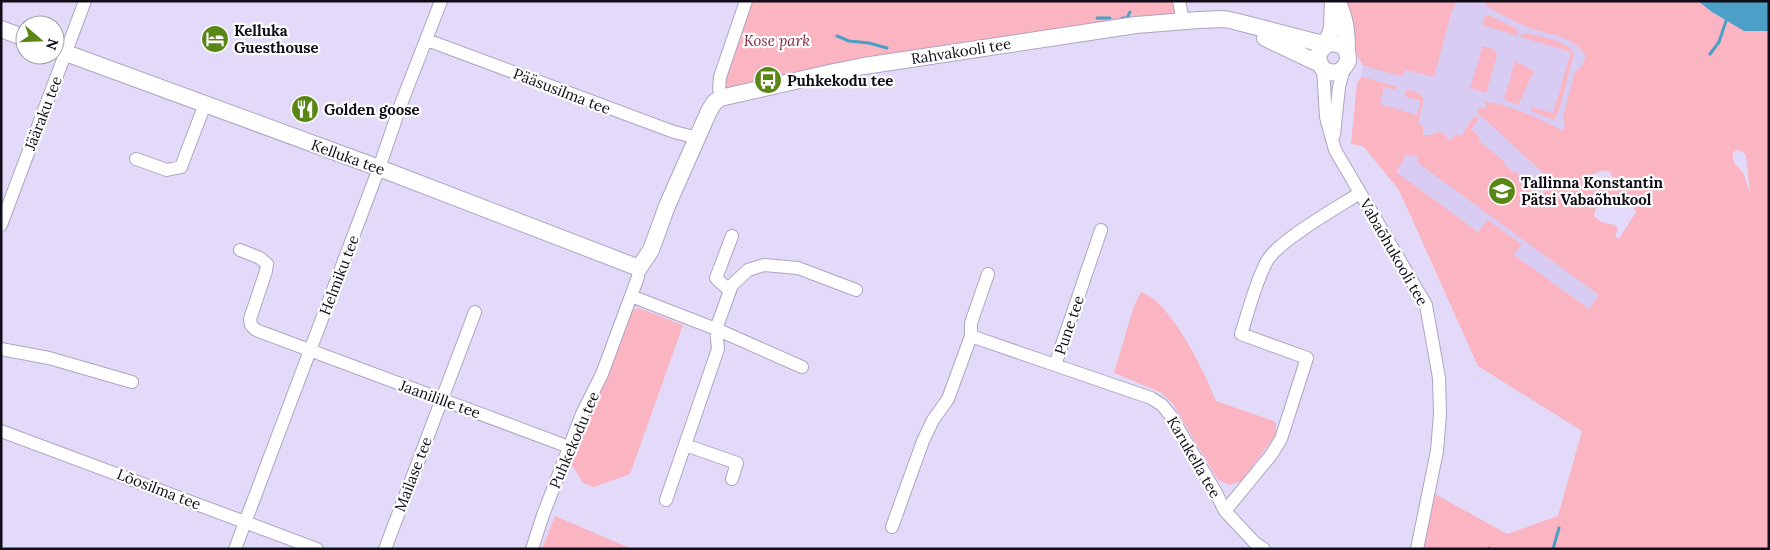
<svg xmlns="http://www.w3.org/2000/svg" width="1770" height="550" font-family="Lora,serif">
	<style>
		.built { fill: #d8ccf3 }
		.green { fill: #fbb4c1; fill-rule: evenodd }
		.water { fill: #4c9fc6 }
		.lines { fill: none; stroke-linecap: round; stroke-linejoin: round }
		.stream { stroke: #4c9fc6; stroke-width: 3 }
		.minor-casing { stroke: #aea4c3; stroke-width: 14 }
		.tertiary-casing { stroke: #aea4c3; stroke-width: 18 }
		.minor { stroke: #fff; stroke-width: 12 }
		.tertiary { stroke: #fff; stroke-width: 16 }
		.labels { text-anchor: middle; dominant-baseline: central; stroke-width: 4.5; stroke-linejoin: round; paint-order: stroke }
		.poi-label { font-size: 15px; font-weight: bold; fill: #100d18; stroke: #fff; text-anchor: start }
		.park-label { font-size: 15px; font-style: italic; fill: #842641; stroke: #fff }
		.street-label { font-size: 15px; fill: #100d18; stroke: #fff }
	</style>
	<rect width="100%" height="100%" fill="#e3d9f9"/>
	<path class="built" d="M1350,1H1673L1681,106L1657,134L1572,131L1574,206L1761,346L1697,391L1395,173L1360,82L1364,61Z"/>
	<path class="green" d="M748,1H1174L1175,10L1173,15L726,89L722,82Z
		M1342,1H1448L1452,3L1456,1L1454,9L1452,10L1434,77L1406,70L1402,76H1399L1362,65V62C1353,57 1345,13 1342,1Z
		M1484,1H1698L1712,12L1744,31H1769V549H1424L1435,494L1507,534L1558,516L1582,431L1478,366L1399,190L1363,146L1351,144L1357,83L1361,77H1363L1397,87L1395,93V90L1384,87L1380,104L1417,115L1421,101L1405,96L1407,89L1419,93L1424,99L1418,123L1423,126V135H1432L1438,132L1445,134L1448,140L1453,138L1455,134L1461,136L1475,115L1479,119L1471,129L1480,137L1478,140L1505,162L1504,164L1514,173L1516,172L1540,196L1553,182L1477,112L1480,107L1485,109L1487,107L1484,102C1503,102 1546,121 1563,131L1565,126L1563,117L1575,72L1582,66L1586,56C1573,34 1546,35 1525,26C1511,20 1499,13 1486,6ZM1737,150L1743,152L1746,156L1750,192C1747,187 1746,178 1743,173C1736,164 1732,165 1733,152ZM1406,154L1409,156L1416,155L1418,158V163L1599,295L1589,309L1514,255L1521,244L1488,220L1478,232L1396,172L1404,160L1403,159ZM1602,170L1611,172V174L1620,189L1618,191C1610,188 1599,184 1594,178V174ZM1598,197L1613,206L1631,204L1636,212L1619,239L1615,236L1618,229L1614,225L1601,222L1594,216Z
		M1488,15L1516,28L1518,31V36L1482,25L1485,17Z
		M1526,33C1539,36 1568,41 1574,53L1559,110L1554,120L1531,111V107L1553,113L1571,52L1521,37V34Z
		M1483,46L1496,50L1495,54L1497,55L1486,93L1470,88Z
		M1515,61L1534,71L1518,105L1504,99Z
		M1141,292C1170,301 1205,372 1216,401L1276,422V435L1241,481L1230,485L1218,480L1173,404L1160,392L1114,373L1134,306Z
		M639,308L683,325L630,474L594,487L583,483L569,460L632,310Z
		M555,516L632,549H542Z"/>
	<path class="water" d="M1698,1H1769V31H1744L1712,12Z"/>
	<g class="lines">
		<path class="stream" d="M1097,18H1110
			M1122,18H1127L1130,12
			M837,36L849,41L869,43L887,48
			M1710,54L1719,42L1726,21
			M1489,548L1490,549
			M1553,549L1559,528"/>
		<g class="minor-casing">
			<path id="minor" d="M1179,1L1183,21
				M427,40L674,132L698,138
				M1323,69L1326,117L1335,150L1426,305L1439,378L1440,414L1437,451L1417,549
				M722,97L719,89L720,77L746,1
				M1334,135L1339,87L1344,68
				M136,159L167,170L181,167L205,104
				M1,225L85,1
				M240,250L260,258L267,264L266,271L250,319L251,325L256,330L569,447
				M730,291L716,278L732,236
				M631,296L716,329L802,367
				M971,336V323L988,274
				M1,349L49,358L132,382
				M1055,365L1151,398L1162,405L1171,416L1215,491L1225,511L1255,543L1264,549
				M1,431L317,549
				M685,445L737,463L732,479
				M666,500L718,349L716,329L732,285L748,270L764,265L798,268L856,290
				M1225,511L1271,455L1281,439L1307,358L1241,334C1249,310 1255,283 1267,261C1278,241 1338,207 1360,193
				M892,527L923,441L933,420L948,399L971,336L1055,365L1101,230
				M235,549L379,168L401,104L441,1
				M385,549L475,312
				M532,549L543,515L582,414L602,374L638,277L639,268"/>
		</g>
		<g class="tertiary-casing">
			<path id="tertiary" d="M1337,1C1346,18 1347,34 1347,52
				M1,29L25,38
				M1265,38L1320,64
				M55,49L379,168L639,268L651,250L667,206L709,111L714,103L720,98L834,72L864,66L1136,25L1199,20L1224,19L1234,21L1315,42C1329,45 1349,38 1348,61C1343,72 1334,76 1323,69L1320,64L1318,55L1320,51L1326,45L1332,28L1333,1"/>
		</g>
		<use href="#minor" class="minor"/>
		<use href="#tertiary" class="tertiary"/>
	</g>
	<defs>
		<g id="hotel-disc" transform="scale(1.4375)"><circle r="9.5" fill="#5a8616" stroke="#fff"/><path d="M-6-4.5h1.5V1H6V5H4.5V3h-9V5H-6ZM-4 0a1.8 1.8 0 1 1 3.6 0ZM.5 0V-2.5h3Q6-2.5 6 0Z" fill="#fff"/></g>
		<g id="bus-disc" transform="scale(1.4375)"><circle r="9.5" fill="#5a8616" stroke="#fff"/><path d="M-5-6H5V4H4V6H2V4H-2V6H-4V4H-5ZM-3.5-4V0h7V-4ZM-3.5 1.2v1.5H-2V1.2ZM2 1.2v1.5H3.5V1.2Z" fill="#fff"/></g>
		<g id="restaurant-disc" transform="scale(1.4375)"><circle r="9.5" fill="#5a8616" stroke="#fff"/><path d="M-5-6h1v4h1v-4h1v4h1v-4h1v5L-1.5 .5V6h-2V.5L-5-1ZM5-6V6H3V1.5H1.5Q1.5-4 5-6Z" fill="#fff"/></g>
		<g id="school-disc" transform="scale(1.4375)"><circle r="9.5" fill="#5a8616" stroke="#fff"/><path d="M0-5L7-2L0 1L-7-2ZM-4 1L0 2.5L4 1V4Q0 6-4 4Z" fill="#fff"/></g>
	</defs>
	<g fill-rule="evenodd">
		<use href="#hotel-disc" x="215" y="39"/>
		<use href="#bus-disc" x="768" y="80"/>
		<use href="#restaurant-disc" x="305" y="109"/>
		<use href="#school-disc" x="1502" y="191"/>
	</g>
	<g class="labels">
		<g class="poi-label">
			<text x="234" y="30">Kelluka<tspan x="234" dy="17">Guesthouse</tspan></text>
			<text x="787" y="80">Puhkekodu tee</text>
			<text x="324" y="109">Golden goose</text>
			<text x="1521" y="182">Tallinna Konstantin<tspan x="1521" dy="17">Pätsi Vabaõhukool</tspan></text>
		</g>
		<g class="park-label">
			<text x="777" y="40">Kose park</text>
		</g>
		<g class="street-label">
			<text transform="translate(961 51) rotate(-9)">Rahvakooli tee</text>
			<text transform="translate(562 91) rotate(21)">Pääsusilma tee</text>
			<text transform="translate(43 113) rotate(-69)">Jääraku tee</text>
			<text transform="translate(348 157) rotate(20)">Kelluka tee</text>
			<text transform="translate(1394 252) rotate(60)">Vabaõhukooli tee</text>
			<text transform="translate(339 275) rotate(-69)">Helmiku tee</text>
			<text transform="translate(1069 325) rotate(-71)">Pune tee</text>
			<text transform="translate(440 399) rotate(20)">Jaanilille tee</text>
			<text transform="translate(574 440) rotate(-67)">Puhkekodu tee</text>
			<text transform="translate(1194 457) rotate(60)">Karukella tee</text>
			<text transform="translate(413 474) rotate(-69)">Mailase tee</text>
			<text transform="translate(159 489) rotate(21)">Lõosilma tee</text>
		</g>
	</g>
	<rect width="1770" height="550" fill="none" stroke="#100d18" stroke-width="5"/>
	<g transform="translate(40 40) rotate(109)"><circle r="24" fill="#ffffff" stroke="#9f9ea3"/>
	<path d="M0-4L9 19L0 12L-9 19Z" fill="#5a8616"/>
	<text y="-8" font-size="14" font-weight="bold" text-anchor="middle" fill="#100d18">N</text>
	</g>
</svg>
